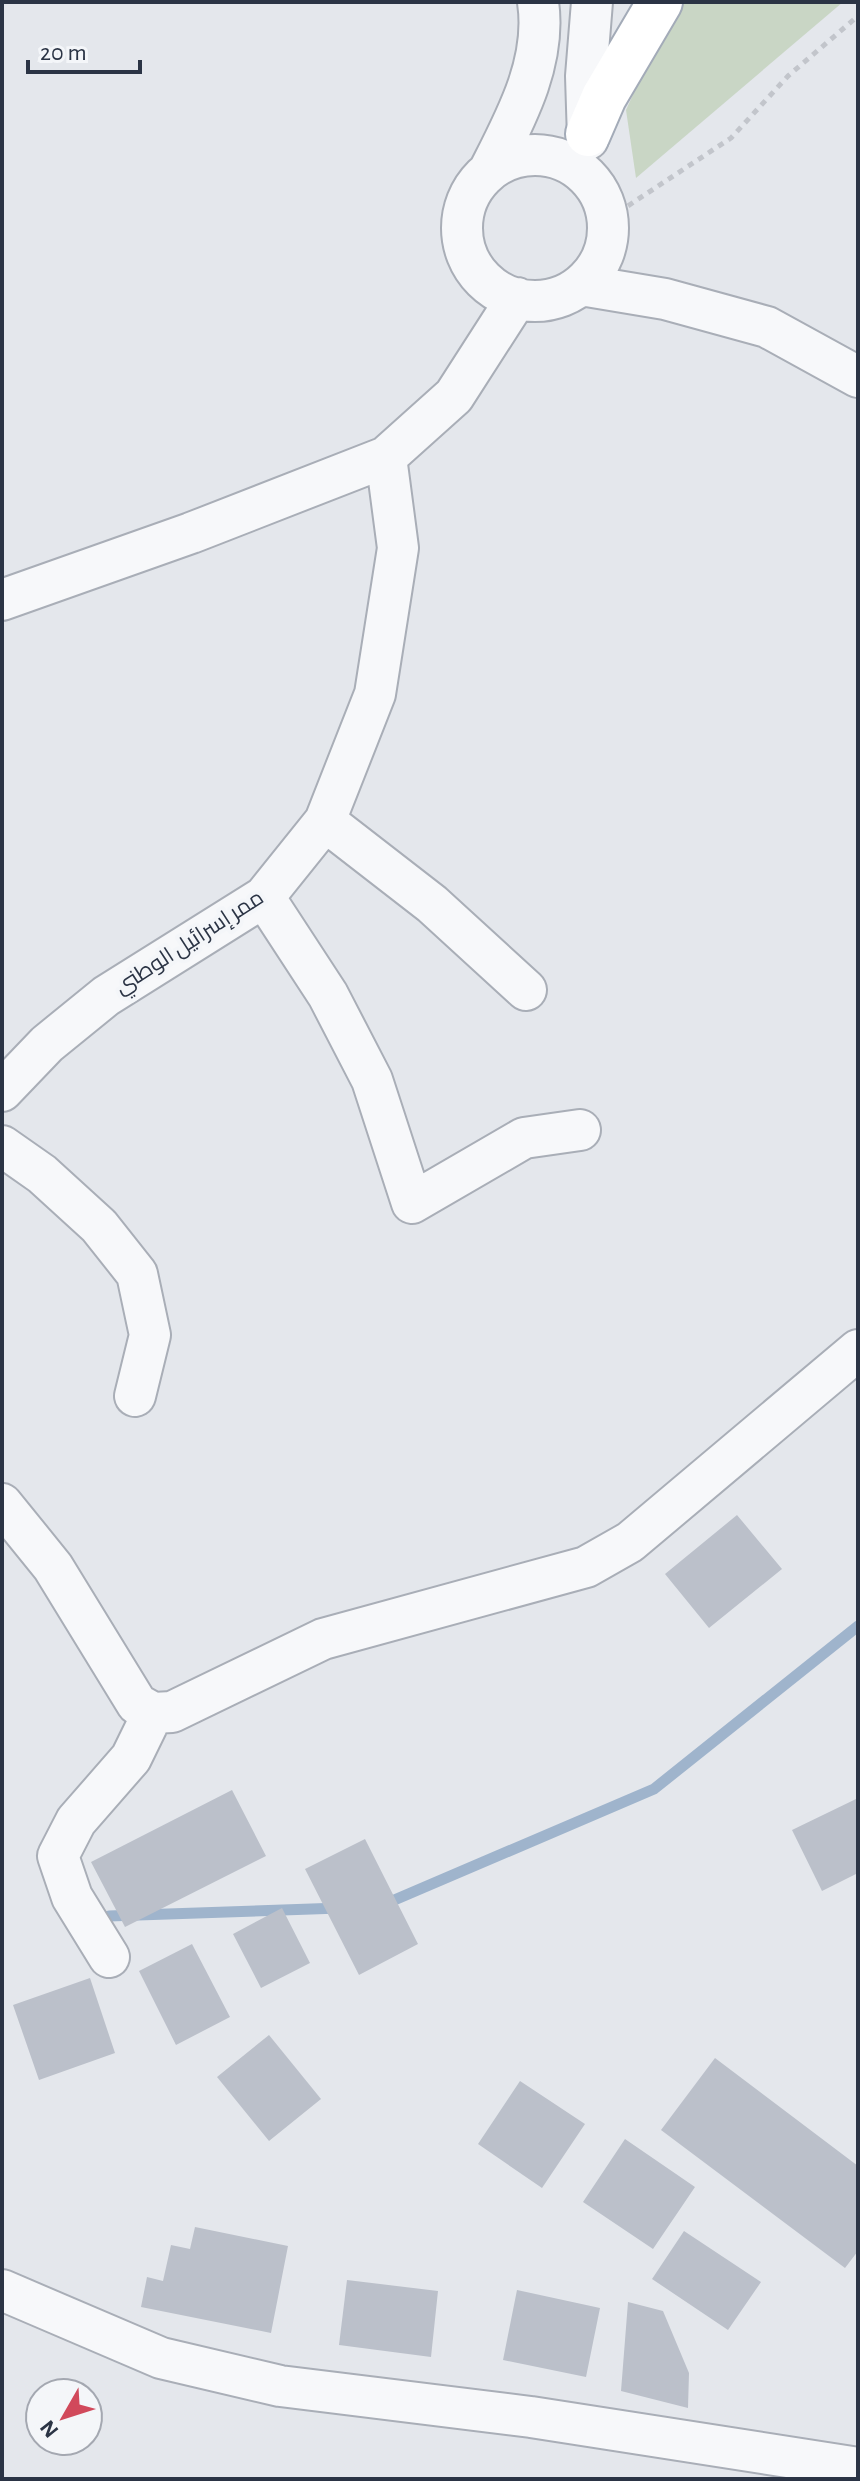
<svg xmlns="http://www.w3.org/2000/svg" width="860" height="2481" font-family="'Alegreya Sans',Cairo,sans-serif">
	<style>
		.green { fill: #c9d6c5 }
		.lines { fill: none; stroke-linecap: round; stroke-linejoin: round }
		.stream { stroke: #9fb4cc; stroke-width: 11 }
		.building { fill: #bbc0ca }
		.minor-casing { stroke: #a9aeb7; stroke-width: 44 }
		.major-casing { stroke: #a3abb8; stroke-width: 48 }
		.path { stroke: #c2c5cb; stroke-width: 5; stroke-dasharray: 6 6; stroke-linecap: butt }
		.minor { stroke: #f7f8fa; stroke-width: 40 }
		.major { stroke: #fff; stroke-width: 44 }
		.labels { text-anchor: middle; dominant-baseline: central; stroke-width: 8; stroke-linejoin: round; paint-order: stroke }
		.street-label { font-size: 22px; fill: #2b3445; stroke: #f4f6f9 }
	</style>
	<rect width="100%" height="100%" fill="#e4e7ec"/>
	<path class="green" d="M682,2H843L636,178L626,110L660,35Z"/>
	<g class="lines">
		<path class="stream" d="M385,1904L654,1789L858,1626
			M109,1916L340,1908"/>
	</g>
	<path class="building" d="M737,1515L782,1569L709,1628L665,1574Z
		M232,1790L266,1856L125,1927L91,1862Z
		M856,1799L858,1873L822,1891L792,1830Z
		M365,1839L418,1944L359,1975L305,1869Z
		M282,1908L310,1963L261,1988L233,1934Z
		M192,1944L230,2017L176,2045L139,1971Z
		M90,1978L115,2053L39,2080L13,2005Z
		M269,2035L321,2099L269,2141L217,2077Z
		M715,2058L858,2166V2251L845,2268L661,2130Z
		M520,2081L585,2124L542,2188L478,2144Z
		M625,2139L695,2187L653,2249L583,2202Z
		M195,2227L288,2246L271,2333L141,2307L147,2277L163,2281L171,2245L190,2249Z
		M684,2231L761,2282L728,2330L652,2279Z
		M347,2280L438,2291L431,2357L339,2345Z
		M517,2290L600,2308L586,2377L503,2360Z
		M628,2302L663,2311L689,2373L688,2408L621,2391Z"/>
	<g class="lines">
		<g class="minor-casing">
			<path id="minor" d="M588,139L586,76L592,2
				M462 228a73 73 0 1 1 146 0a73 73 0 1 1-146 0Z
				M489,171C515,120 547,62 538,2
				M581,285L665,299L767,327L858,377
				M2,600L191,533L386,457L454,396L517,298
				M325,821L432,904L526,990
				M264,897L328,995L372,1080L412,1203L524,1138L580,1130
				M2,1091L47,1044L106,996L264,897L325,821L375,694L398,548L386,457
				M2,1146L42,1174L99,1226L137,1274L150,1335L135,1396
				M2,1504L53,1567L137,1704L153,1713L172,1712L323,1639L586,1567L630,1542L858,1350
				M109,1957L72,1897L58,1856L76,1821L131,1758L153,1713
				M2,2290L161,2358L280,2386L531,2417L858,2468"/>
		</g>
		<g class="major-casing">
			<path id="major" d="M588,134L604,97L660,2"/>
		</g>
		<path class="path" d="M608,219L731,138L788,76L858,16"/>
		<use href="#minor" class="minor"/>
		<use href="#major" class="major"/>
	</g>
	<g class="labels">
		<g class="street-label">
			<text transform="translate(189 942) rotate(-33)">ممر إسرائيل الوطني</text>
		</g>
	</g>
	<rect width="860" height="2481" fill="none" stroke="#2b3445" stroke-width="8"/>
	<g transform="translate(64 2417) rotate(231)"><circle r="38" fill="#f4f6f9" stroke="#a4a8b1" stroke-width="2"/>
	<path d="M0-6L14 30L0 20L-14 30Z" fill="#d1495b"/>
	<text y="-12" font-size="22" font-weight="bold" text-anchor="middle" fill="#2b3445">N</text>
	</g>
	<path d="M28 60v12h112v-12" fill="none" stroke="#2b3445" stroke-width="4"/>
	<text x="40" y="60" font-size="24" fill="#2b3445" stroke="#f4f6f9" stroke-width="6" paint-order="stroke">20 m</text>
</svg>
